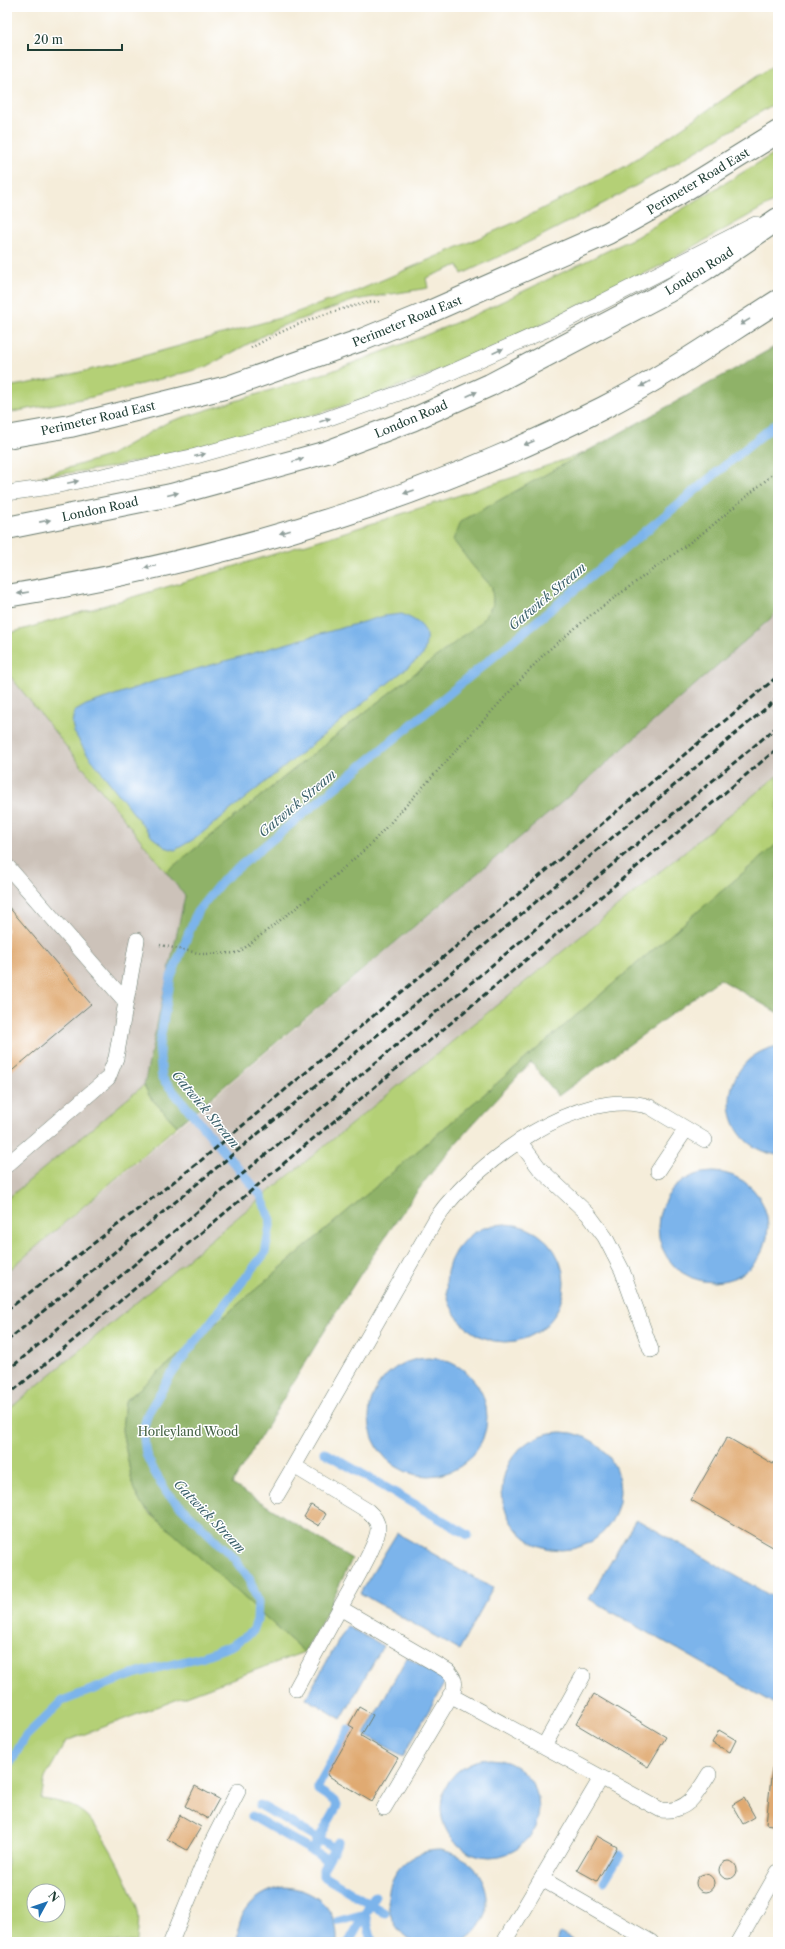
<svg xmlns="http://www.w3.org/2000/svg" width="785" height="1949" font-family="'Libre Caslon Text',serif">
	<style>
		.industrial { fill: #ccc2b9 }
		.green { fill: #b4d076; stroke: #6a8655; fill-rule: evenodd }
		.forest { fill: #8fb267; stroke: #57784e }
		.water { fill: #7cb4eb; stroke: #4e7890 }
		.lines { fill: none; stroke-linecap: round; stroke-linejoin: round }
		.stream { stroke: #7cb4eb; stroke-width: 9 }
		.building { fill: #e0aa72 }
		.service-casing { stroke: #6a7b6e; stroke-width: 16 }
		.minor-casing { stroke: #6a7b6e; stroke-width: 24 }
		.primary-casing { stroke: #6a7b6e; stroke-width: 24 }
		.path { stroke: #6a7b6e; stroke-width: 2.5; stroke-dasharray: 1 3; stroke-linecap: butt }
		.service { stroke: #fff; stroke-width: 15 }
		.minor { stroke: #fff; stroke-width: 22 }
		.primary { stroke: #fff; stroke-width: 22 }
		.rail { stroke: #1f3d34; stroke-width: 3; stroke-dasharray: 6 3; stroke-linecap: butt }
		.oneway { fill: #8f9e9a }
		.labels { text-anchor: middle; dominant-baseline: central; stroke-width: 3; stroke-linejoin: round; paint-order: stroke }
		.street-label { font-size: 12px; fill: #1f3d34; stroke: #fff }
		.park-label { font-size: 12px; fill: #446244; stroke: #fff }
		.water-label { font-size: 13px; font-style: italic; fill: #3b616b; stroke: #fff }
	</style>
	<rect width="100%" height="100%" fill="#fff"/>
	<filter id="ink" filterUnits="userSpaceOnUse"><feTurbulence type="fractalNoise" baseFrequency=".025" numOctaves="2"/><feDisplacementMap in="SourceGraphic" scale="8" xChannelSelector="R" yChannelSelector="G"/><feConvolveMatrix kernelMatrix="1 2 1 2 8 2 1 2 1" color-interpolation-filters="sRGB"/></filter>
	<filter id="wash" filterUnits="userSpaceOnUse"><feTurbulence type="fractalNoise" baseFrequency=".012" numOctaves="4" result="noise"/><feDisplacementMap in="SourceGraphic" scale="16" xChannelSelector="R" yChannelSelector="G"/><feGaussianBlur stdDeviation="0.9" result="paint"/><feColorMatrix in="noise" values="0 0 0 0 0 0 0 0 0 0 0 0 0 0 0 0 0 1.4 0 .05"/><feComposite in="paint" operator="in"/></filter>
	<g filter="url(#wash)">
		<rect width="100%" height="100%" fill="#f5edda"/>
		<path class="industrial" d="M778,609V775L275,1186L7,1411V1272L562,802L771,618Z
			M7,672L185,896L150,1097L7,1216Z"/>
		<path class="green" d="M778,62V101L772,105C672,168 569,225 462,274L458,265L426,278L428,288L355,300L279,327L206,367L92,397L7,413V387L47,380L118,363L283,317L357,291L518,221L626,166Z
			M778,151V199L658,267L471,359L365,399L239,438L107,468L38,477L108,456L168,422L332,371L416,339L472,316L636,237Z
			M590,451L460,522L472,565L492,587L493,605L479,624L379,701L166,872L7,672V634C203,577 397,518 590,451Z
			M778,775V843L125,1401L122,1430L133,1487L137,1497L148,1512L177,1536L304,1652L66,1741L45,1778L41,1799C55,1801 70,1803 82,1812C100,1824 134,1890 138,1912C140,1921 137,1933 137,1942H7V1411L244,1212ZM34,1891H58V1915H34Z
			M144,1085L150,1097L177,1126L7,1272V1199Z"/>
		<path class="forest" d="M778,345V609L771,618L562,802L177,1126L150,1097L144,1085L185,896L166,872L379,701L479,624L493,605L492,587L472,565L453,540L460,522Z
			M778,843V1013L720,979L558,1096L531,1062C490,1106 448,1148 413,1197C347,1289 291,1387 232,1484L352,1559L320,1625L304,1652L141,1504L133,1487L122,1430L125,1401Z"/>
		<path class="water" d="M402,614C424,624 431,630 423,655L196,838L175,850L165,847L152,837L85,751L74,732L72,723L74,712L86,705L158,680L384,616Z
			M778,1046V1155C714,1147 714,1058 778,1046Z
			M658 1227a55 55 0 1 1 110 0a55 55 0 1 1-110 0Z
			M446 1283a59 59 0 1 1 118 0a59 59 0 1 1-118 0Z
			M369 1417a59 59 0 1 1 118 0a59 59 0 1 1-118 0Z
			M502 1491a59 59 0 1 1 118 0a59 59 0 1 1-118 0Z
			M636,1519L778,1600V1706L589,1599Z
			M397,1533L493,1588L459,1650L360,1593Z
			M347,1626L383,1646L341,1719L306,1698Z
			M407,1657L446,1680L403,1756L364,1734Z
			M441 1808a49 49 0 1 1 98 0a49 49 0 1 1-98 0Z
			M440,1850C488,1857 506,1915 462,1942H413C368,1914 388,1850 440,1850Z
			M283,1887C314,1888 339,1909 337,1942H238C235,1913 256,1892 283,1887Z
			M561,1933L577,1942H556Z"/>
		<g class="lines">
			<path class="stream" d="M324,1452L468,1535
				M7,1769L25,1737L62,1701L134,1674L201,1657L233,1645L253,1631L257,1620L258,1602L250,1580L234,1558L167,1493L154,1471L146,1454L143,1430L148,1413L169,1378L188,1351L265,1253L271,1220L260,1194L162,1078L159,1046L171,977L197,912L222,881L778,422
				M260,1805L334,1848
				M252,1816L328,1860
				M338,1842L323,1869V1876L385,1913
				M312,1851L337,1806L335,1801L318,1790V1786L349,1730
				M604,1881L620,1855
				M339,1921L365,1914L372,1941
				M349,1942L375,1896"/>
		</g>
		<g id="blocks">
			<path class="building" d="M7,905L91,1004L7,1075Z
				M727,1437L773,1464L778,1455V1550L691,1500Z
				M311,1505L326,1514L319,1526L304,1517Z
				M594,1694L666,1737L648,1767L576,1724Z
				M359,1707L373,1715L361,1736L398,1758L372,1802L327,1775L354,1728L349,1725Z
				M719,1730L736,1740L730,1752L712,1743Z
				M772,1768H778V1826L766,1824Z
				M195,1786L219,1799L208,1819L185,1806Z
				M744,1798L755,1817L743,1824L732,1805Z
				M180,1815L201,1827L187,1850L167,1839Z
				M597,1836L617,1847L597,1881L577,1870Z
				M719 1870a9 9 0 1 1 18 0a9 9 0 1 1-18 0Z
				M696 1883a9 9 0 1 1 18 0a9 9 0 1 1-18 0Z"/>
		</g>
	</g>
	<g filter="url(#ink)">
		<use href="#blocks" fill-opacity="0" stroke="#6a7b6e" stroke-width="1"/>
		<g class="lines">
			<g class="service-casing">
				<path id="service" d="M7,493L50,487L196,456L321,421L427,383L557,325L756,224
					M7,866L126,1002
					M519,1141L540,1169L588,1214L605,1237L622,1270L651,1350
					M7,1165L108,1078L116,1058L137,940
					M658,1171L686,1129
					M294,1466L437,1217C474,1164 581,1084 650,1107L705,1140
					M277,1495L294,1466L368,1511C374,1516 378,1521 378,1529C378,1544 348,1593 340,1608
					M296,1689L340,1608L448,1671C455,1678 456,1683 453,1692L384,1808
					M450,1695L661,1810C687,1813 697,1794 709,1774
					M544,1746L583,1676
					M542,1879L651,1942
					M171,1942L212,1842L238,1791
					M504,1942L601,1778
					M738,1942L778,1872"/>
			</g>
			<g class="minor-casing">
				<path id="minor" d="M7,437L70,426L228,387L364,339L425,314L608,233L678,194L778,132"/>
			</g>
			<g class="primary-casing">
				<path id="primary" d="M7,528L171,495L327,452L412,420L490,385L667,292L705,269L778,219
					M7,596C213,562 417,503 603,408C664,377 721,337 778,301"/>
			</g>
			<path class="path" d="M251,348C291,325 334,308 379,301
				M160,945L203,954L238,953L310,897L370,845L545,653L591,615L708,529L778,470"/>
			<use href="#service" class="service"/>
			<use href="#minor" class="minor"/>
			<use href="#primary" class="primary"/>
			<path class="rail" d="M7,1310L198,1163L778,676
				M7,1341L411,1007L778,698
				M7,1371L778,726
				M7,1396L778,748"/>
		</g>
		<defs><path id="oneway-solid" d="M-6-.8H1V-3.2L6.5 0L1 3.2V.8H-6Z"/></defs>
		<g class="oneway">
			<use href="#oneway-solid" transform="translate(745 322) rotate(148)"/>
			<use href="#oneway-solid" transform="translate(498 351) rotate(-24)"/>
			<use href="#oneway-solid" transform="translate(645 384) rotate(150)"/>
			<use href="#oneway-solid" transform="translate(472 394) rotate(-24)"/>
			<use href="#oneway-solid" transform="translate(325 420) rotate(-19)"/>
			<use href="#oneway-solid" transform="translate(529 443) rotate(157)"/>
			<use href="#oneway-solid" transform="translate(200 455) rotate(-14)"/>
			<use href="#oneway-solid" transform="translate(298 460) rotate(-16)"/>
			<use href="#oneway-solid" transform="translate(73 482) rotate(-12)"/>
			<use href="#oneway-solid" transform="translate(409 492) rotate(161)"/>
			<use href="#oneway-solid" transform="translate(173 494) rotate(-14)"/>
			<use href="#oneway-solid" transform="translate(45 521) rotate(-11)"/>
			<use href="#oneway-solid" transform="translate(285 532) rotate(164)"/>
			<use href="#oneway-solid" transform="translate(150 567) rotate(168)"/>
			<use href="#oneway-solid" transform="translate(23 593) rotate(171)"/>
		</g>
	</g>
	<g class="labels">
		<g class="street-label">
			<text transform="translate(698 181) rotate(-31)">Perimeter Road East</text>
			<text transform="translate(699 271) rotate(-32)">London Road</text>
			<text transform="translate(407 321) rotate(-22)">Perimeter Road East</text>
			<text transform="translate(98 418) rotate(-13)">Perimeter Road East</text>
			<text transform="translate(411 419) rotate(-23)">London Road</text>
			<text transform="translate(100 509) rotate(-12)">London Road</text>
		</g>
		<g class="park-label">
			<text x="188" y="1431">Horleyland Wood</text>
		</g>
		<g class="water-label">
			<text transform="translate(547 596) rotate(-40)">Gatwick Stream</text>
			<text transform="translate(297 803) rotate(-40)">Gatwick Stream</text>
			<text transform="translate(206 1109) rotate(50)">Gatwick Stream</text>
			<text transform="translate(210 1516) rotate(46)">Gatwick Stream</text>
		</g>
	</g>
	<rect width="785" height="1949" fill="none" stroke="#fff" stroke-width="24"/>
	<g transform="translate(46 1903) rotate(50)"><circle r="19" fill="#ffffff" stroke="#a5b1ae"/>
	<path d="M0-3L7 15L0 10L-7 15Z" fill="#1f6fb2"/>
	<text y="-6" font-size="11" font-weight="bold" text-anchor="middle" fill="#1f3d34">N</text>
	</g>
	<path d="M28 44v6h94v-6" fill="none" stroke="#1f3d34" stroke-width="2"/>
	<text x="34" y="44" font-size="12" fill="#1f3d34" stroke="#ffffff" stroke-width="3" paint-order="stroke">20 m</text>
</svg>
